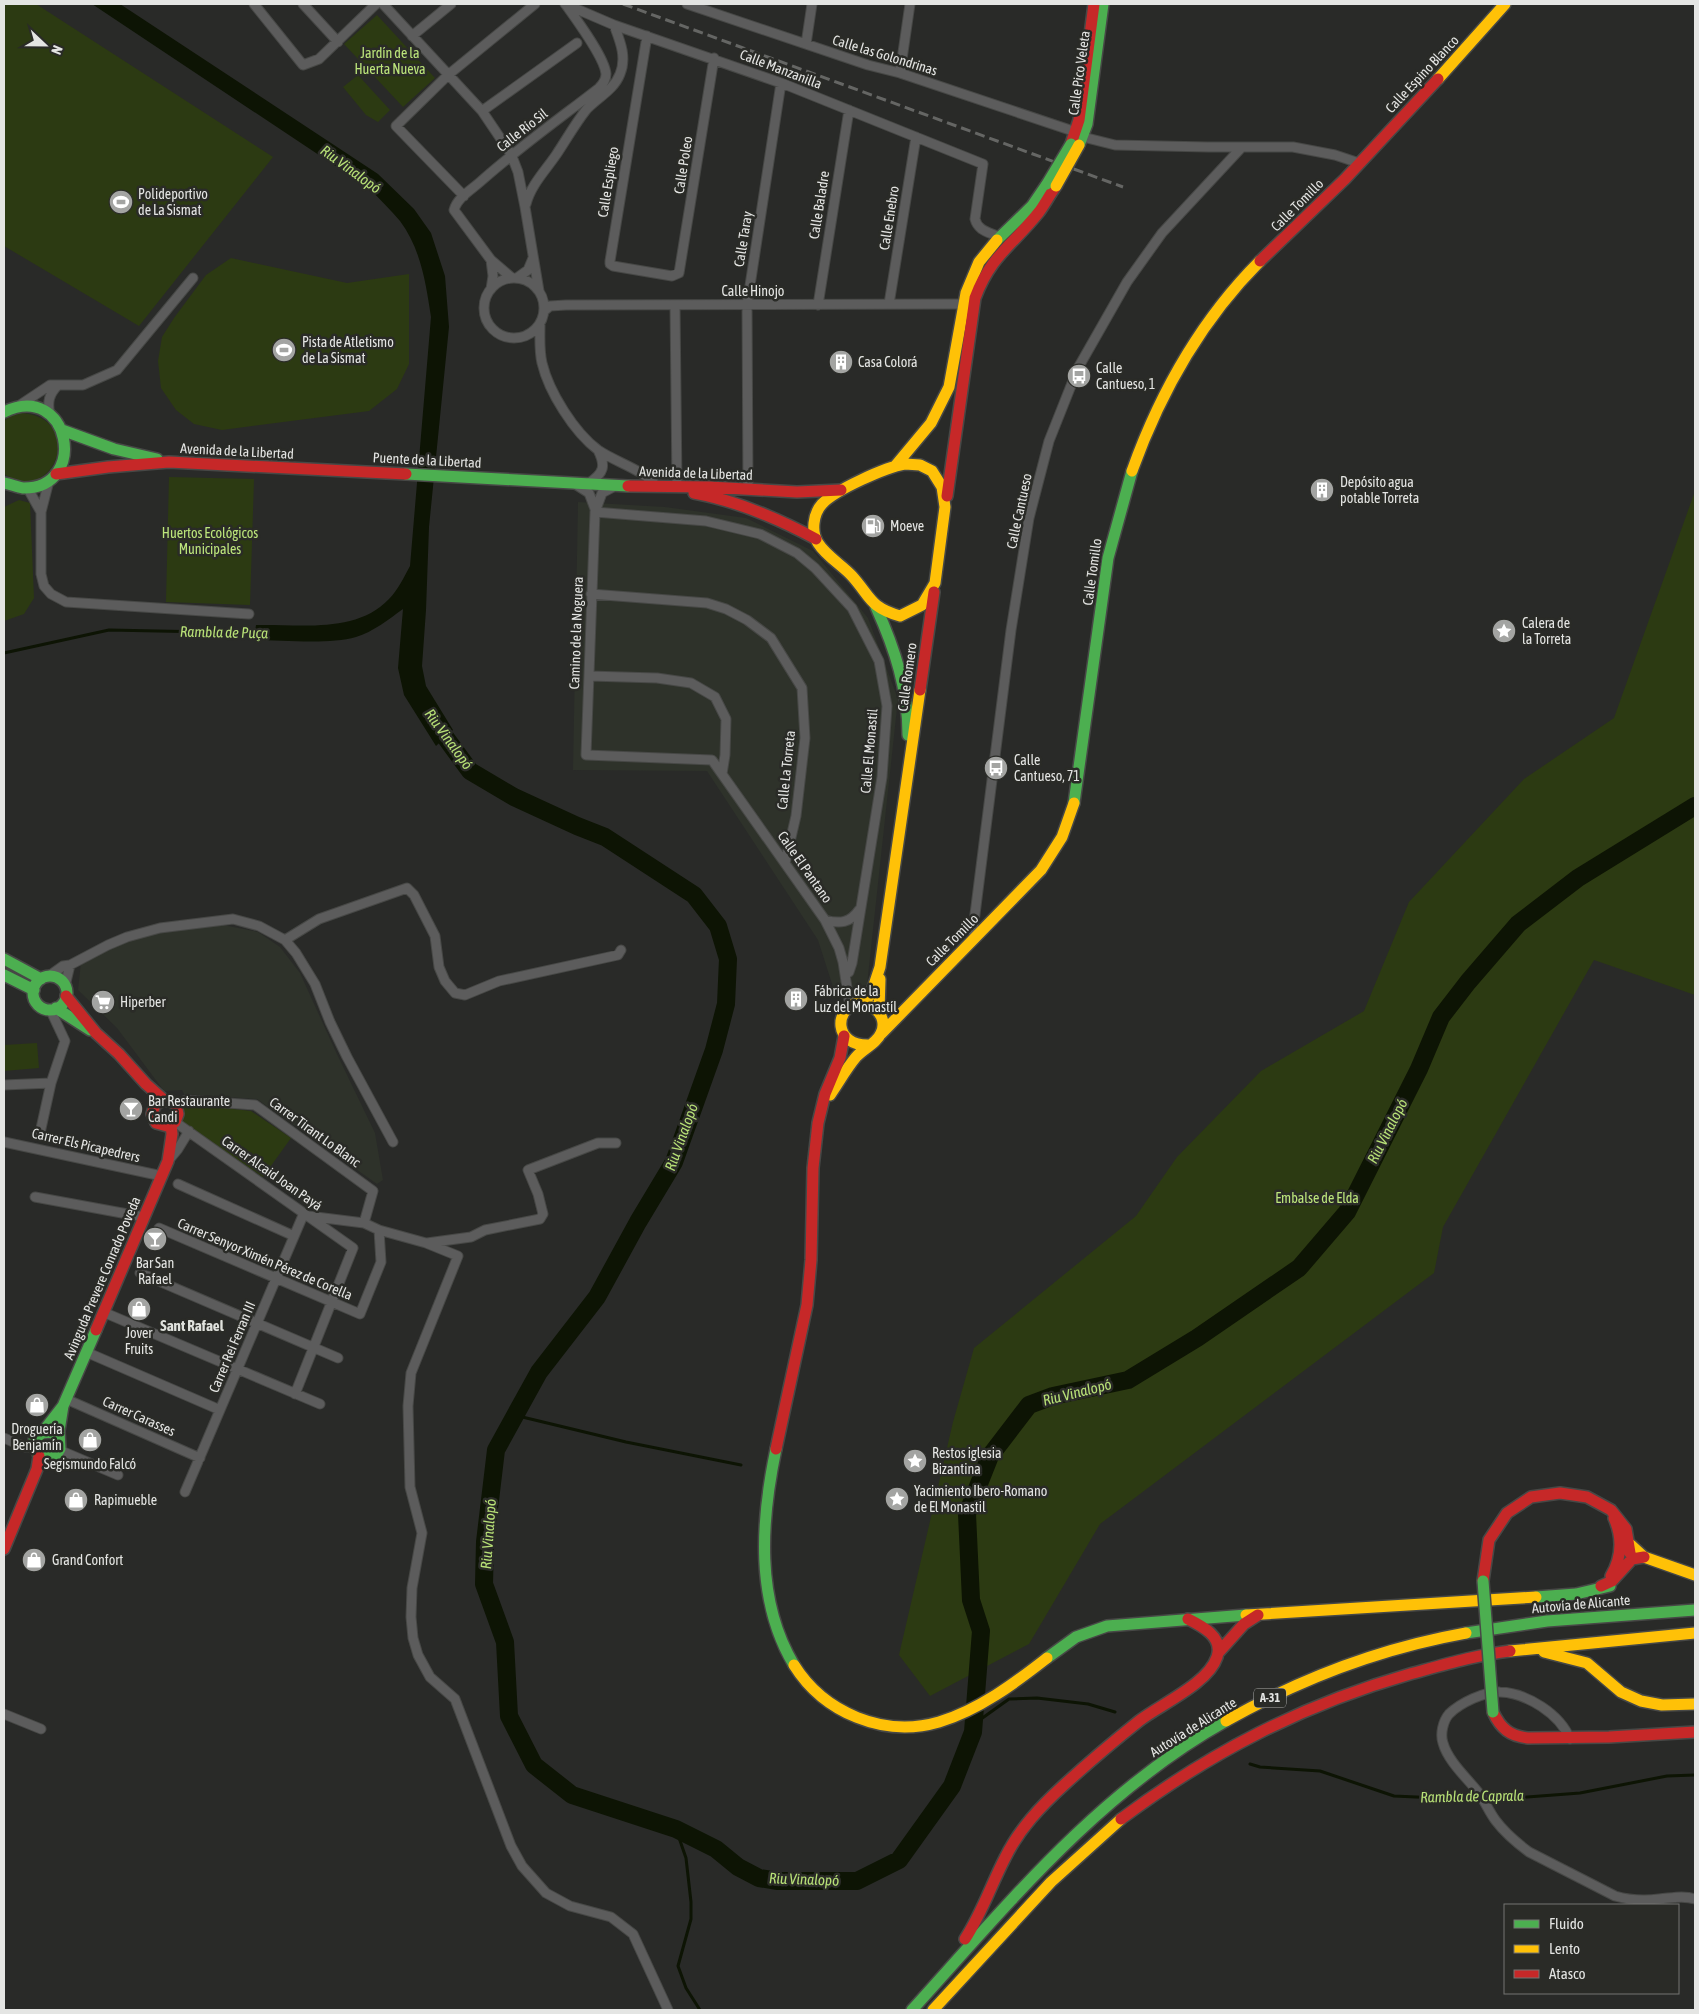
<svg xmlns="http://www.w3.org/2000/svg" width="1699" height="2014" font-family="'Asap Condensed',sans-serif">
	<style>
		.built { fill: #2e322a }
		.green { fill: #2c3a12 }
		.water { fill: #0d1404 }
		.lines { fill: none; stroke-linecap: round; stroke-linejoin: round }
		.stream { stroke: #0d1404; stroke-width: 3 }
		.river { stroke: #0d1404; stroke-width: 18 }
		.street-casing { stroke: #474846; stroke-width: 11 }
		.fast-casing { stroke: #474846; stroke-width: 14 }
		.slow-casing { stroke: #474846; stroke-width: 14 }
		.jam-casing { stroke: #474846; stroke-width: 14 }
		.street { stroke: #5c5c5c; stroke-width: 9 }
		.fast { stroke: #4caf50; stroke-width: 11 }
		.slow { stroke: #ffc107; stroke-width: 11 }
		.jam { stroke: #c62828; stroke-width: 11 }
		.rail { stroke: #656664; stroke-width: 3; stroke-dasharray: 10 5; stroke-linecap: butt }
		.fast-bridge-casing { stroke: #474846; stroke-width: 14; stroke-linecap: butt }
		.slow-bridge-casing { stroke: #474846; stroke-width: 14; stroke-linecap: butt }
		.fast-bridge { stroke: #4caf50; stroke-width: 11 }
		.slow-bridge { stroke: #ffc107; stroke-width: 11 }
		.labels { text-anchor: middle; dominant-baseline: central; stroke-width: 5; stroke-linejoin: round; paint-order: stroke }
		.shield { fill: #2a2b27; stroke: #acadab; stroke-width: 1 }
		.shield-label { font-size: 12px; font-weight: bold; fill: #e4e5e3 }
		.park-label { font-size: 14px; fill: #bce57b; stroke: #2a2b27 }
		.street-label { font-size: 14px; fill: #e4e5e3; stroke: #2a2b27 }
		.poi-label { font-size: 14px; fill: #e4e5e3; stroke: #2a2b27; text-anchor: start }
		.water-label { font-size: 15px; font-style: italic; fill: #b8e177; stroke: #2a2b27 }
		.neighbourhood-label { font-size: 15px; font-weight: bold; fill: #e0e2dd; stroke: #2a2b27 }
	</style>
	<rect width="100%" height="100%" fill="#292a28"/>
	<path class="built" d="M578,502L665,507L746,518L813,551L868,618L898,699L867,985L834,990L818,940L707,771L573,770Z
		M223,925L258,932L280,947L300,973L335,1050L375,1133L383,1180L377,1184L257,1099L184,1094L182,1090L164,1091L117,1028L78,990L81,962L128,940L167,931Z"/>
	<path class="green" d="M4,4H36L273,157L139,326L4,246Z
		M377,15L435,78L403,107L344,44Z
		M358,75L390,110L378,122L366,115L343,87Z
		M231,258L347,283L409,274V364L397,389L369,411L222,430L194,424L176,410L161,388L158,361L162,337L174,318L206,275Z
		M21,413C86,417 56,507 4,474V421L10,416Z
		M169,477L254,479L250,605L166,602Z
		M1695,491V995L1594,960L1443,1227L1434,1273L1100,1524L1029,1644L930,1696L899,1655L953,1422L974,1348L1136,1216L1177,1157L1261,1071L1364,1011L1409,902L1524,779L1614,718Z
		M19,500L30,503L34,598L24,614L4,621V507Z
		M37,1043L39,1068L4,1071V1045Z
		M189,1104L251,1111L291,1138L263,1177L181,1121L184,1112L182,1107Z"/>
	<path class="water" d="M92,4H120L378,174L414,209L431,233L445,276L449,327L429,527L426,610L422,666L426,686L453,730L436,746L404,695L398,668L403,609C389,619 373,632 356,637C329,645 283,640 254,640L256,625C299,624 356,634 389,599C398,590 404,577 410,566L431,317C426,284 421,249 400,221C391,210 380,200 370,189Z"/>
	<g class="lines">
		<path class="stream" d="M4,653L109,630L258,633
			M514,1415L626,1442L741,1465
			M974,1724L1009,1699L1037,1698L1088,1704L1115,1712
			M1250,1764L1260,1767L1320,1771L1394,1796L1460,1799H1500L1580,1793L1667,1776L1695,1775
			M676,1829L686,1858L691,1902V1919L678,1966L686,1988L700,2010"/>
		<path class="river" d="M432,719L470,771L514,797L577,826L605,837L694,895L718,926L728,959L726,1004L714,1050L674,1162L638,1222L597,1297L539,1372L496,1450L485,1542L484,1584L505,1642L509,1716L534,1765L572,1795L676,1829L716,1849L738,1867L759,1878L778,1881H857L899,1860L952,1786L973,1732L981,1631L971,1600L967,1514L990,1456L1029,1405L1053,1396L1128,1380L1197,1338L1299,1268L1347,1212L1419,1069L1441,1017L1468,982L1518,924L1578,878L1695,806"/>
		<g class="street-casing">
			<path id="street" d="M254,4L303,65L319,59L376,4
				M303,4L338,42
				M383,4L482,111L511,154L518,172L525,207L539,291
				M565,4L614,25L784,84L983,164L975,219C978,231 989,232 999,237
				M687,4L868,65L900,73L1076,132
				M412,36L451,4
				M647,36L610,261V264L613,266L672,276L679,273L714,58
				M806,44L812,4
				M900,73L910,4
				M482,111L577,43
				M1083,137L1115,145L1208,147H1293L1335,155L1359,163
				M464,196L396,126L448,75L535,4
				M526,204C531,185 545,171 556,155C566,140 575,124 586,110C597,98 614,90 620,74C627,57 620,41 614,25
				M512,278L491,260L454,210C457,198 471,190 480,182C518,148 559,119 599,88C603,84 606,80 606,74C605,58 576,19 566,5
				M517,278L528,270L533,258
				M484 308a30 30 0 1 1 60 0a30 30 0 1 1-60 0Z
				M491,289L493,276L491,260
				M889,304L916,137
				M675,305L677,487
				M818,305L849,110
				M544,311L550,306L566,305L964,304
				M540,325C540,337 539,350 542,363C549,392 574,432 598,450C617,463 643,469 657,487
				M17,407L50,385H83L117,370L193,278
				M50,415C47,402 49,394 58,385
				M49,481L41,512V574L44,586L51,594L66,602L249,614
				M589,483C604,473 606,466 598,450
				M575,484L589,493L595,509
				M615,486L602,493L595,512L586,755L712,760L825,920L839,948L843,962L850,1007
				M28,489L41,512
				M748,489L747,305L781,83
				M595,512L706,521L760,534L797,553L815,568L852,608L879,661L887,706L882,777L852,963L849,972L845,975
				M591,594L707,603L726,609L747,620L771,638L802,688L805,738L796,816L785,863
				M589,676L657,678L691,683L715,697L726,719L725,755L722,774
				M825,920C840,924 850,923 859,910
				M975,939L973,930L1011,630L1029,518L1049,441L1078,368L1127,282L1162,233L1242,147
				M285,940L319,919L407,888L414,895L435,936L439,967L445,981L455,993L465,995L499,981L618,955L621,950
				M49,976L63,966L70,965L108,945L127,937L160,928L233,919L259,926L285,940L296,953L315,984L330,1022L347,1057L393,1142
				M65,986L70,965
				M4,1085L51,1083
				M176,1105L186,1100L255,1105L373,1191L364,1223
				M175,1122L353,1248L295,1394
				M40,1133L51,1083L65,1041L50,1009
				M4,1142L162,1176
				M168,1161L178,1149L189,1131
				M178,1184L294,1236
				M35,1197L144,1217
				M308,1216L364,1223L379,1230L426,1243L458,1256L411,1373L408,1406L410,1487L422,1533L412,1588L411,1617L413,1638L418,1655L430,1677L455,1699L511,1846L522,1866L546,1893L570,1906L611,1917L633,1934L668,2010
				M159,1228L360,1314L381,1262L379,1230
				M427,1243L471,1237L485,1230L540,1219L543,1214L538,1194L528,1170L598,1143H616
				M140,1273L338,1358
				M103,1312L320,1404
				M86,1352L220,1410
				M66,1399L200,1458
				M4,1438L25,1447H34
				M59,1450L118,1475
				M185,1492L304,1213
				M4,1714L41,1729
				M1570,1739C1560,1714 1527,1693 1500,1692C1485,1691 1460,1703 1449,1714C1443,1721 1440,1734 1443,1743C1448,1761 1466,1777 1478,1792C1485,1801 1489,1812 1496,1821C1505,1833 1517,1843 1529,1852L1615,1896C1629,1900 1644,1901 1659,1899C1672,1898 1683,1895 1695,1899"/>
		</g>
		<g class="fast-casing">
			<path id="fast" d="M1079,145L1087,124L1103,4
				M997,240L1032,206L1047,184
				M4,412C70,380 90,489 23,488C17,487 10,484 4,483
				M62,430L114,449L157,459
				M406,474L628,486
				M876,607C895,649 908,689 908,735
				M1074,803L1108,558L1132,471
				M4,959L41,979
				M4,975L34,990
				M33 993a17 17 0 1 1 34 0a17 17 0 1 1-34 0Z
				M56,1008L90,1030
				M42,1433L63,1406
				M59,1439L52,1432L42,1433L34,1440C34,1450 38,1456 47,1458L56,1455L60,1449L59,1431L63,1406L96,1330
				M776,1449C761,1520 755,1600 794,1665
				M1536,1597L1576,1594L1610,1586
				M1466,1633L1547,1621L1695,1610
				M1047,1658L1076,1637L1107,1626L1246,1615
				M912,2010C1008,1904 1099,1792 1226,1721"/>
		</g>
		<g class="slow-casing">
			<path id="slow" d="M1438,79L1505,4
				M905,464L920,465L932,471L942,487L945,507L935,583L922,605L900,616C869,607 871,597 852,576C842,565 826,556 818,543C811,532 813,514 822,504C835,490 886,467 905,464Z
				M896,465L931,423L949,387L966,293L979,262L997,240
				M1132,471C1160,393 1201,320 1260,261
				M863,1003L871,994L880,967L920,690
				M879,1011L880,979
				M881,1034L1041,870L1062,837L1074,803
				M830,1095C839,1082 846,1069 856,1057C863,1049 877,1043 881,1033C885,1025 883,1015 875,1009C871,1006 863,1002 858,1003C834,1008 833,1046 869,1045
				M1631,1545L1644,1557L1695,1575
				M1246,1615L1536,1597
				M1510,1651L1695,1633
				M1544,1652L1587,1663L1621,1692L1641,1701L1662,1705L1695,1704
				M794,1665C824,1713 884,1738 939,1722C979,1710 1015,1683 1047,1658
				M1226,1721C1300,1679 1382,1648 1466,1633
				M933,2010L1051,1882L1121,1819"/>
		</g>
		<g class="jam-casing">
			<path id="jam" d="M1071,144L1079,120L1094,4
				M1260,261L1345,179L1438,79
				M56,474L108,467L169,462L406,474
				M628,486L709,487L797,492L841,490
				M694,493C738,501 777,518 816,539
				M947,496L975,298C991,255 1013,245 1039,212C1045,204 1050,194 1056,186
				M920,690L934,592
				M66,996L96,1033L119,1054L146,1084L164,1100L171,1101L176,1105L178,1114L175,1122L167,1126L156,1123L152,1114L155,1105L164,1100
				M96,1330L168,1161L172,1134L171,1124
				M776,1449L807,1305L811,1260L813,1168L818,1123L825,1094L840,1058L844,1036
				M4,1549L37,1469L39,1456
				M1611,1576C1622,1557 1623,1538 1614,1518
				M1483,1581L1489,1540L1507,1513L1531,1497L1560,1493L1587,1497L1611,1510L1626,1529L1630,1553
				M1601,1586L1612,1581L1632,1559L1644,1557
				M1218,1653L1244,1624L1258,1615
				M1493,1712C1501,1729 1510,1736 1528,1738L1609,1737L1695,1732
				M1121,1819C1211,1752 1302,1705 1410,1674C1443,1665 1476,1655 1510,1651
				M965,1939C982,1913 991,1885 1005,1858C1019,1829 1041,1806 1064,1785C1088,1763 1114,1741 1139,1721C1161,1704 1208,1684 1217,1657C1224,1637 1202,1626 1188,1619"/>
		</g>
		<use href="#street" class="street"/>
		<use href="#fast" class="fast"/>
		<use href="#slow" class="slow"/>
		<use href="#jam" class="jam"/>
		<path class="rail" d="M623,4L1123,187"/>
		<g class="fast-bridge-casing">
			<path id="fast-bridge" d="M1047,184L1071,144
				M1483,1581L1493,1712"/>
		</g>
		<g class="slow-bridge-casing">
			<path id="slow-bridge" d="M1056,186L1079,145"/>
		</g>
		<use href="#fast-bridge" class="fast-bridge"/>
		<use href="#slow-bridge" class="slow-bridge"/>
	</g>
	<defs>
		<g id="stadium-disc" transform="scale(1.25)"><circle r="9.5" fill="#a3a4a2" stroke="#2a2b27"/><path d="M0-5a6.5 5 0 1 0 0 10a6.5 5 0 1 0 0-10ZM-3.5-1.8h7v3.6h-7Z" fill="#fff"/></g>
		<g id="building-disc" transform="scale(1.25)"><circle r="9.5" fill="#a3a4a2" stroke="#2a2b27"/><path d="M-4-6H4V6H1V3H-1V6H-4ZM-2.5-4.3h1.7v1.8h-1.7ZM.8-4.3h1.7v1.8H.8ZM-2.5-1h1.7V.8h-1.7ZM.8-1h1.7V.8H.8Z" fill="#fff"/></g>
		<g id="bus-disc" transform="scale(1.25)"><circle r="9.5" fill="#a3a4a2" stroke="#2a2b27"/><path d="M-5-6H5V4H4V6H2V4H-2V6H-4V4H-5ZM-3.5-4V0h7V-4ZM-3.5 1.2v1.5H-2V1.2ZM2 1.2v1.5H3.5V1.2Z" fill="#fff"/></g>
		<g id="fuel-disc" transform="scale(1.25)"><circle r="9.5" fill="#a3a4a2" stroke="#2a2b27"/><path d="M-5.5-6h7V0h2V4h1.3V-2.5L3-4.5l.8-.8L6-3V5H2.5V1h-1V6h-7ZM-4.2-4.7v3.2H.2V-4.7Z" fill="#fff"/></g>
		<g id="sight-disc" transform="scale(1.25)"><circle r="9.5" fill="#a3a4a2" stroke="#2a2b27"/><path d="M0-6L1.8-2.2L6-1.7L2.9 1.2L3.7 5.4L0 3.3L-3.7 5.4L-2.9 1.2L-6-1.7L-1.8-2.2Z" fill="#fff"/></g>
		<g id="supermarket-disc" transform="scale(1.25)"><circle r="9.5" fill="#a3a4a2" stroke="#2a2b27"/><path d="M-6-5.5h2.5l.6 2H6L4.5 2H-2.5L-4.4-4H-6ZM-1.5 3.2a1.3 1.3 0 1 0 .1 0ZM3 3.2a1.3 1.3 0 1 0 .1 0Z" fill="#fff"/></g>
		<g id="bar-disc" transform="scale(1.25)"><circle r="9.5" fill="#a3a4a2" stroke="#2a2b27"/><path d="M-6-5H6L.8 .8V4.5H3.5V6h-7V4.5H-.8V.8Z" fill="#fff"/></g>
		<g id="shop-disc" transform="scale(1.25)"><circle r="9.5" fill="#a3a4a2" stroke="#2a2b27"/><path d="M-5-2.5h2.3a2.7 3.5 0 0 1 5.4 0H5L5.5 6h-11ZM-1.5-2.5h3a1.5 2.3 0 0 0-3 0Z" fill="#fff"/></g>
	</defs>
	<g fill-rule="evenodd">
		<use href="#stadium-disc" x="121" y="202"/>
		<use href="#stadium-disc" x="284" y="350"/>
		<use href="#building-disc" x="841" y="362"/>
		<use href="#bus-disc" x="1079" y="376"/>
		<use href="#building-disc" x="1322" y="490"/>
		<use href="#fuel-disc" x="873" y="526"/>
		<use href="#sight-disc" x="1504" y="631"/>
		<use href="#bus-disc" x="996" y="768"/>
		<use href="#building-disc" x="796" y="999"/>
		<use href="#supermarket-disc" x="103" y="1002"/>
		<use href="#bar-disc" x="131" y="1109"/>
		<use href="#bar-disc" x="155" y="1239"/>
		<use href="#shop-disc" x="139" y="1309"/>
		<use href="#shop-disc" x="37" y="1405"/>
		<use href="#shop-disc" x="90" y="1440"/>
		<use href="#sight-disc" x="915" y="1461"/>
		<use href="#sight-disc" x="897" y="1499"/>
		<use href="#shop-disc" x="76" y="1500"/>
		<use href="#shop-disc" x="34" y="1560"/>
	</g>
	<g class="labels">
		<rect class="shield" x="1254" y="1688.5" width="32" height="19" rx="4"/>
		<g class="shield-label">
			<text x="1270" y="1698">A-31</text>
		</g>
		<g class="park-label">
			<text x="390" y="53">Jardín de la<tspan x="390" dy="16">Huerta Nueva</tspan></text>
			<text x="210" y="533">Huertos Ecológicos<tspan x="210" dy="16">Municipales</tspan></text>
			<text x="1317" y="1198">Embalse de Elda</text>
		</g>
		<g class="street-label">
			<text transform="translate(885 55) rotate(17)">Calle las Golondrinas</text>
			<text transform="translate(781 69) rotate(21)">Calle Manzanilla</text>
			<text transform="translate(1079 73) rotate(-82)">Calle Pico Veleta</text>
			<text transform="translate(1422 74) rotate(-47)">Calle Espino Blanco</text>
			<text transform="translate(522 130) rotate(-38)">Calle Río Sil</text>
			<text transform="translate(683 165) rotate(-81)">Calle Poleo</text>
			<text transform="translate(608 182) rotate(-81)">Calle Espliego</text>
			<text transform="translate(819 205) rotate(-81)">Calle Baladre</text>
			<text transform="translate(1297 205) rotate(-45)">Calle Tomillo</text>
			<text transform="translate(889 218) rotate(-81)">Calle Enebro</text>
			<text transform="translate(743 239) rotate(-81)">Calle Taray</text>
			<text x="753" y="291">Calle Hinojo</text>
			<text transform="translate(237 451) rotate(3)">Avenida de la Libertad</text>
			<text transform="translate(427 460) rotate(3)">Puente de la Libertad</text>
			<text transform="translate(696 473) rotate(2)">Avenida de la Libertad</text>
			<text transform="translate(1019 511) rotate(-78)">Calle Cantueso</text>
			<text transform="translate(1092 572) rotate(-82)">Calle Tomillo</text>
			<text transform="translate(576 633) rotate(-88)">Camino de la Noguera</text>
			<text transform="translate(907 677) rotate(-82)">Calle Romero</text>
			<text transform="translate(869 751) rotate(-85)">Calle El Monastil</text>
			<text transform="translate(786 770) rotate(-84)">Calle La Torreta</text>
			<text transform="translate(805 867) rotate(55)">Calle El Pantano</text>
			<text transform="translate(952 940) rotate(-45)">Calle Tomillo</text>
			<text transform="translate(315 1132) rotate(36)">Carrer Tirant Lo Blanc</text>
			<text transform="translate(86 1145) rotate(13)">Carrer Els Picapedrers</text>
			<text transform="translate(272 1173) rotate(35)">Carrer Alcaid Joan Payá</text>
			<text transform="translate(265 1259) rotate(23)">Carrer Senyor Ximén Pérez de Corella</text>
			<text transform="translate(102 1278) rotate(-67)">Avinguda Prevere Conrado Poveda</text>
			<text transform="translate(232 1347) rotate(-67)">Carrer Rei Ferran III</text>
			<text transform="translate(139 1416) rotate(24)">Carrer Carasses</text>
			<text transform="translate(1581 1604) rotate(-5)">Autovía de Alicante</text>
			<text transform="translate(1193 1727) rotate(-32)">Autovía de Alicante</text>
		</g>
		<g class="poi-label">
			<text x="138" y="194">Polideportivo<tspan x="138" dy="16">de La Sismat</tspan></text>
			<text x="302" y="342">Pista de Atletismo<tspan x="302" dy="16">de La Sismat</tspan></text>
			<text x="858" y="362">Casa Colorá</text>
			<text x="1096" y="368">Calle<tspan x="1096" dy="16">Cantueso, 1</tspan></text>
			<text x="1340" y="482">Depósito agua<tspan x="1340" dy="16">potable Torreta</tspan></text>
			<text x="890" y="526">Moeve</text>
			<text x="1522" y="623">Calera de<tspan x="1522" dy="16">la Torreta</tspan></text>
			<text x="1014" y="760">Calle<tspan x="1014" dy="16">Cantueso, 71</tspan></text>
			<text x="814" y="991">Fábrica de la<tspan x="814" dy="16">Luz del Monastíl</tspan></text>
			<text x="120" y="1002">Hiperber</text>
			<text x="148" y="1101">Bar Restaurante<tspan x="148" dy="16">Candi</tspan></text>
			<text x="155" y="1263" text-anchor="middle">Bar San<tspan x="155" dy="16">Rafael</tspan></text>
			<text x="139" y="1333" text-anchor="middle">Jover<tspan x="139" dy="16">Fruits</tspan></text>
			<text x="37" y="1429" text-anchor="middle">Droguería<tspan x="37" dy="16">Benjamín</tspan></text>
			<text x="932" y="1453">Restos iglesia<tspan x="932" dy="16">Bizantina</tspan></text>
			<text x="90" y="1464" text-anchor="middle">Segismundo Falcó</text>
			<text x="914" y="1491">Yacimiento Ibero-Romano<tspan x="914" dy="16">de El Monastil</tspan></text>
			<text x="94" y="1500">Rapimueble</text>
			<text x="52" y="1560">Grand Confort</text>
		</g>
		<g class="water-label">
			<text transform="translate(351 169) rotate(36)">Riu Vinalopó</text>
			<text transform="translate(224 632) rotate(1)">Rambla de Puça</text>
			<text transform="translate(449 739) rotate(54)">Riu Vinalopó</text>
			<text transform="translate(1387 1131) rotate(-63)">Riu Vinalopó</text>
			<text transform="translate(681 1137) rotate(-70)">Riu Vinalopó</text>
			<text transform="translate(1077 1392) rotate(-14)">Riu Vinalopó</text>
			<text transform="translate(488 1534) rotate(-86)">Riu Vinalopó</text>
			<text transform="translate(1472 1796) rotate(-1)">Rambla de Caprala</text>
			<text transform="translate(804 1879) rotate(2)">Riu Vinalopó</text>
		</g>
		<g class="neighbourhood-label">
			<text x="192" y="1325">Sant Rafael</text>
		</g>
	</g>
	<rect width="1699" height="2014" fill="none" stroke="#e4e5e3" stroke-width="10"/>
	<rect x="1504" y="1904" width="175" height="90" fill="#2a2b27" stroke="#747572"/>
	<rect x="1514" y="1920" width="25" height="8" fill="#4caf50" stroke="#747572"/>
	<text x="1549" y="1929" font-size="15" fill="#e4e5e3">Fluido</text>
	<rect x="1514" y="1945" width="25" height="8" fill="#ffc107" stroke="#747572"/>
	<text x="1549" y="1954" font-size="15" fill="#e4e5e3">Lento</text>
	<rect x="1514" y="1970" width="25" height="8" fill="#c62828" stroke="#747572"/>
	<text x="1549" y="1979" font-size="15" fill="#e4e5e3">Atasco</text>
	<g transform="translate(45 45) rotate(112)" stroke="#2a2b27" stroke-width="4" paint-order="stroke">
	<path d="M0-4L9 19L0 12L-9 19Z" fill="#e4e5e3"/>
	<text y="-8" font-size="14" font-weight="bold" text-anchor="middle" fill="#e4e5e3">N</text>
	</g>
</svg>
